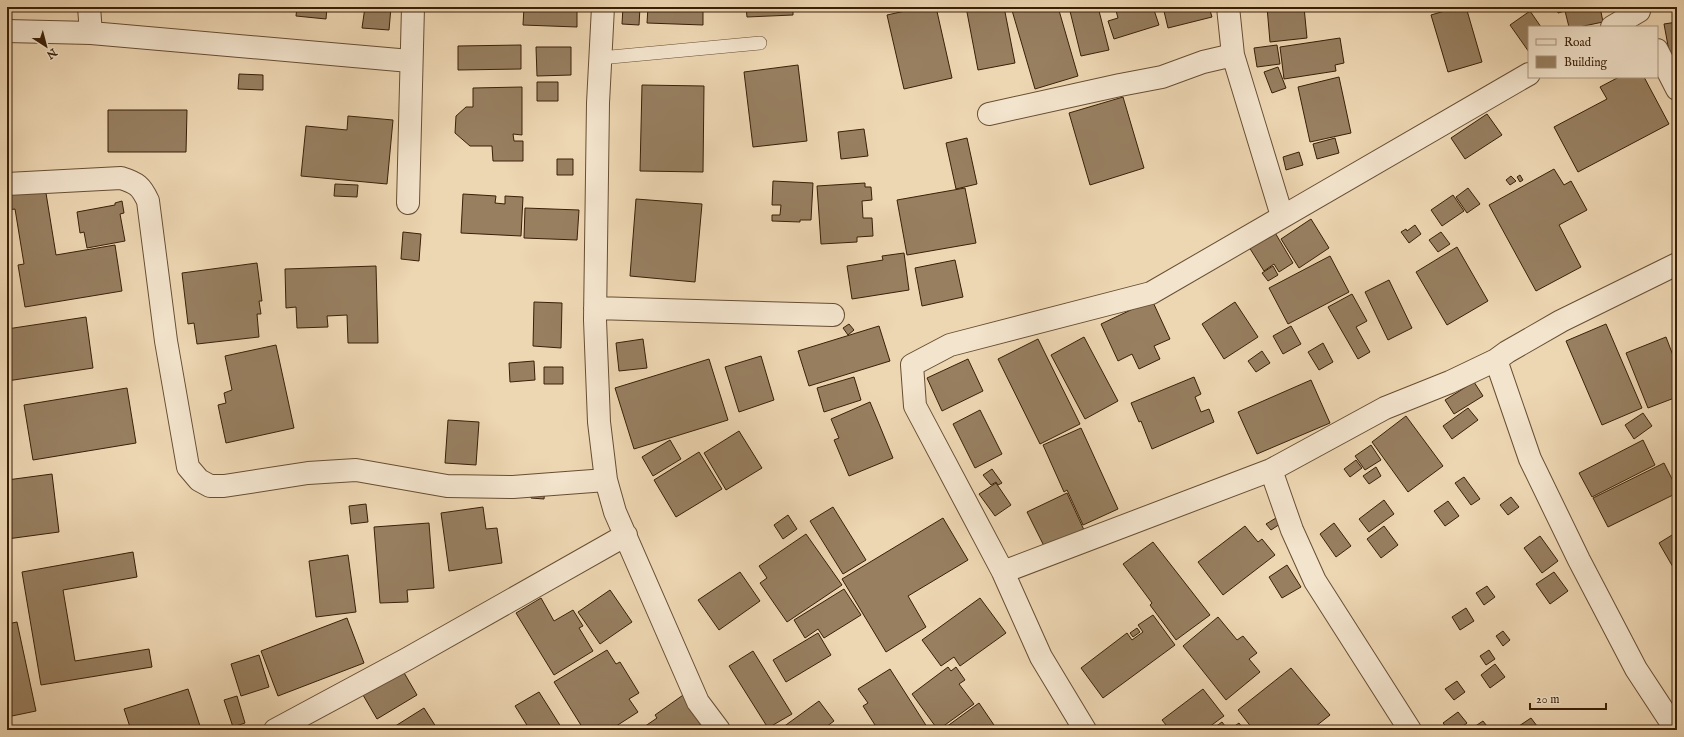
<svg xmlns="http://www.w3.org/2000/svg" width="1684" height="737" font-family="'IM FELL English',serif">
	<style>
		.building { fill: #977f60; stroke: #3a2007 }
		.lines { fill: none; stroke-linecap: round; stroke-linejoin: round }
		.service-casing { stroke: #674e32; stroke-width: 14 }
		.minor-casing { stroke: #674e32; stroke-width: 24 }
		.service { stroke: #f3e4cd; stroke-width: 13 }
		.minor { stroke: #f3e4cd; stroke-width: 22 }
	</style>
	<rect width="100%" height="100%" fill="#edd6b2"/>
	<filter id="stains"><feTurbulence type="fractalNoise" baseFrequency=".005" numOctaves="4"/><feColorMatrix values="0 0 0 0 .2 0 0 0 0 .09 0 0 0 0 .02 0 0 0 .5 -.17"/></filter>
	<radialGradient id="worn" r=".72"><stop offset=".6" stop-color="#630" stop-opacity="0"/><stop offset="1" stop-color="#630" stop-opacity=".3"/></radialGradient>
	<path class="building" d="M7,7H67V9H7Z
		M297,7H327L326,19L296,16Z
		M365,7H391L389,30L362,28Z
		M524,7H577V27L523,25Z
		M623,7H640L639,25L622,24Z
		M648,7H703V25L647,23Z
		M746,7H793V15L747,17Z
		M923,7H936L952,78L904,89L887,15Z
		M966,7H1004L1015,63L978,70Z
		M1011,7H1058L1078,76L1035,89Z
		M1069,7H1098L1109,50L1081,56Z
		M1115,7H1153L1159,25L1114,39L1108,21L1118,18Z
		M1163,7H1209L1212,17L1168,28Z
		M1267,7H1304L1307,38L1270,42Z
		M1458,7H1466L1482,62L1448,72L1431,15Z
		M1557,7H1600L1603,22L1579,27H1569L1565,11L1558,13Z
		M1530,11L1541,27H1529V52L1510,25Z
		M1677,22V61L1671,62L1664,24Z
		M1340,38L1344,63L1335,65L1336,71L1284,79L1280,47Z
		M521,45V69L458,70V46Z
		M1277,45L1280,64L1257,67L1254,48Z
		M536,47H571V75L537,76Z
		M798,65L807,141L753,147L744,72Z
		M1278,67L1286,88L1272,93L1264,72Z
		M239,74L263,75V90L238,89Z
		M1339,77L1351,133L1310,142L1298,87Z
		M1619,77H1644L1669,124L1578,172L1554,127L1607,99L1600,87Z
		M537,82H558V101H537Z
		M642,85L704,86L703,172L640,171Z
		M522,87V135L513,134L514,141H523V161H493L492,146H470L455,133L456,116L466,107H473V88Z
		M1123,97L1144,168L1090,185L1069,113Z
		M108,110H187L186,152H108Z
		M1487,114L1502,135L1465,159L1451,138Z
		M348,116L393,120L387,184L301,176L306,126L347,130Z
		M864,129L868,156L841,159L838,132Z
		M967,138L977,184L956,189L946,143Z
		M1335,138L1339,153L1317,159L1313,144Z
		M1299,152L1303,165L1286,170L1283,157Z
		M557,159H573V175H557Z
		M1554,169L1564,185L1571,181L1587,210L1559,225L1581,267L1536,291L1489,205Z
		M1520,175L1523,180L1520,182L1517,177Z
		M1511,176L1516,181L1510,185L1506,180Z
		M773,181L813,183L811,220H800V222L772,221V215H780L781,205H772Z
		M865,183V187H871L872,200L862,201L863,218H872L873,236L857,237V242L821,244L817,186Z
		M335,184L358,185L357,197L334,196Z
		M45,187L56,255L115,245L122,291L25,307L18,265L24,264L15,209L7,210V194Z
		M965,188L976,243L907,255L897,200Z
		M1468,188L1480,204L1467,213L1456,197Z
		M463,194L496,196L495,203L505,204V196L523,197L521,236L461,233Z
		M1453,195L1464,211L1442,226L1431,210Z
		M636,199L702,204L695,282L630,276Z
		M122,201L124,213L120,214L125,241L87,248L84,232L80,233L77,212L115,205V203Z
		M525,208L579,210L577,240L524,238Z
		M1311,219L1329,248L1299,268L1281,239Z
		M1415,225L1421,234L1409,243L1401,232L1406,229L1407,231Z
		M1274,231L1293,263L1279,272L1274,264L1264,271L1249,247Z
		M403,232L421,234L419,261L401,259Z
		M1441,232L1450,244L1438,252L1429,240Z
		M7,245L9,259H7Z
		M1457,247L1488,301L1447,325L1416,272Z
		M904,253L909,290L852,299L847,266L883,260L882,256Z
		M1330,256L1349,292L1288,324L1269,288Z
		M955,260L963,297L922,306L915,268Z
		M257,263L262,301H259L261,314H257L259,337L197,344L194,323L188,324L182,273Z
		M376,266L378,343H348L347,315L327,316L328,327L297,328L296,307L286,308L285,269Z
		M1273,266L1278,275L1268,281L1262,273Z
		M1389,280L1412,328L1388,340L1365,292Z
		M1352,294L1367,321L1356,327L1370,352L1358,359L1328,307Z
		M1152,300L1170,339L1154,346L1160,359L1139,369L1132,354L1118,361L1101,324Z
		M534,302L562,303L561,348L533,346Z
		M1235,302L1258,337L1224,359L1202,324Z
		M86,317L93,368L7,381V329Z
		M849,324L854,330L848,335L843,328Z
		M1606,324L1642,408L1602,425L1566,341Z
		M879,326L890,361L809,386L798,351Z
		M1291,326L1301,344L1283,354L1273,336Z
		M1084,337L1118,401L1085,419L1051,355Z
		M1666,337L1677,366V397L1648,408L1626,353Z
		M643,339L647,368L619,371L616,343Z
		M1038,339L1080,424L1040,444L998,359Z
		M1323,343L1333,362L1319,370L1308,352Z
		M276,345L294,428L226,443L218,405L226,403L224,393L232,390L225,356Z
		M1262,351L1270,363L1256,372L1248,361Z
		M761,356L774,400L739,412L725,367Z
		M709,359L728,420L634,449L615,388Z
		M968,359L983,391L942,411L927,378Z
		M534,361L535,380L510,382L509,363Z
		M544,367H563V384H544Z
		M854,377L861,400L824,412L817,388Z
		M1194,377L1201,394L1195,397L1201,412L1209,409L1214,422L1152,449L1141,421L1139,422L1131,403Z
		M1311,380L1330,423L1257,454L1238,412Z
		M1474,382L1483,396L1454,414L1445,400Z
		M127,388L136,443L33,460L24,405Z
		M870,402L893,458L849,476L834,440L839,438L831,419Z
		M1468,408L1478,420L1452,439L1443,426Z
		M980,410L1002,454L975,468L953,424Z
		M1643,413L1652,426L1634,439L1625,425Z
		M1406,416L1443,466L1408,492L1372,442Z
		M448,420L479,422L476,465L445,463Z
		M1081,428L1118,509L1083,525L1067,490L1064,492L1043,445Z
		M739,431L762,468L726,490L704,453Z
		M670,440L681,459L653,476L642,457Z
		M1643,440L1655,465L1592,497L1579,473Z
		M1371,445L1381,460L1365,470L1355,456Z
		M699,452L722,489L676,517L654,480Z
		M1356,460L1362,468L1350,477L1344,469Z
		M1664,463L1677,489V493L1608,527L1593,498Z
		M1376,467L1381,476L1369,484L1363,476Z
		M992,469L1002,483L998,485L996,482L991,485L983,475Z
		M52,474L59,532L7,539V480Z
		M1464,477L1480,499L1471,505L1455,483Z
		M996,483L1011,505L995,516L979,494Z
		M531,487L545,488L544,499L531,498Z
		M1067,493L1084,530L1045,548L1027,512Z
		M1511,497L1519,507L1508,515L1500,505Z
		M1384,500L1394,514L1369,532L1359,519Z
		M1448,501L1459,516L1445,526L1434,511Z
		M366,504L368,522L351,524L349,506Z
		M483,507L486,529L497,528L502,563L449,571L441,513Z
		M833,507L866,560L843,574L810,521Z
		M788,515L797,529L783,539L774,525Z
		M943,518L968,560L908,596L926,627L886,652L842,579Z
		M1276,518L1280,524L1271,530L1266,524Z
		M429,523L434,588L407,590L408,602L380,603L374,527Z
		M1334,523L1351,546L1336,557L1320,534Z
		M1245,526L1258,542L1262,539L1275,555L1223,595L1198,562Z
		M1384,526L1398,545L1381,558L1367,539Z
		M1677,532V574L1659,543Z
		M806,534L842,585L787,622L760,583L767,578L759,566Z
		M1540,536L1558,561L1542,573L1524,548Z
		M1153,542L1210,615L1176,640L1150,605L1152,603L1123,564Z
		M133,552L137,577L63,590L75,661L149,649L152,667L41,685L22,572Z
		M348,555L356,612L316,617L309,561Z
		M1287,565L1301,587L1282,598L1269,577Z
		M740,572L760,601L719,630L698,600Z
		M1554,572L1568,591L1550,604L1536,584Z
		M1487,586L1495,597L1484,605L1476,593Z
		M844,589L861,615L824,638L818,629L805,638L794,620Z
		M610,590L632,622L600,644L578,612Z
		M541,598L554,621L573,610L583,626L579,628L593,651L554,675L516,613Z
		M980,598L1006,633L960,666L954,657L941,666L922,640Z
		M1466,608L1474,621L1460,630L1452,617Z
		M1153,615L1175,645L1103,698L1081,668L1127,633L1132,640L1143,632L1138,625Z
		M1218,617L1237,640L1243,636L1257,653L1249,659L1260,672L1226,700L1183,646Z
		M347,618L364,663L278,696L261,651Z
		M17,622L36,711L7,717V624Z
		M1137,628L1140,632L1133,637L1130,633Z
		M1503,631L1510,640L1503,646L1496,636Z
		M818,633L831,655L786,682L773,660Z
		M607,650L616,664L620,662L639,693L629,699L638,712L610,730H584L554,682Z
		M1489,650L1495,659L1486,665L1480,656Z
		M753,651L792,714L768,728L729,666Z
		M259,655L269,687L241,696L231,664Z
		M1495,664L1505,677L1490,688L1481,675Z
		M948,667L951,671L956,667L965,680L959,684L974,704L938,730L912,694Z
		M1291,668L1330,715L1311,730H1250L1252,728L1238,710Z
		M890,669L929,730H872L871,728L875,725L863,706L868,703L858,689Z
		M403,671L417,695L377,719L363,695Z
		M1457,681L1465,692L1454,700L1445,689Z
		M188,689L201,729L196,730H131L124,709Z
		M1203,689L1224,716L1205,730H1170L1162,720Z
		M539,692L563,730H530L515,706Z
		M686,693L705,721L693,730H641V729L657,718L655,715Z
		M237,696L245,723L233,727L224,700Z
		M819,701L834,721L822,730H779Z
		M979,703L996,728L993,730H942Z
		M424,708L438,730H389Z
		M1458,712L1467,723L1458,730L1456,727L1453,730H1449L1443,723Z
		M1531,718L1540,730H1513Z
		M1483,721L1490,730H1476L1474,727Z
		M1222,722L1228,730H1211Z
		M1239,723L1244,730H1229Z"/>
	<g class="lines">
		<g class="service-casing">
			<path id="service" d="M600,58L760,43"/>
		</g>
		<g class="minor-casing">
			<path id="minor" d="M89,7L91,33
				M603,7L598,103L595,320L599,422L606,480L615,512L698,702L719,730
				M1228,7L1233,55L1282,216
				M1612,27L1639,11
				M7,31L91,33L410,61
				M1657,50L1677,89
				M989,114L1120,85L1162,77L1203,62L1233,55
				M7,184L121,178C137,183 141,186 148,201L166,341L188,467L199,480L210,486H224L308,473L356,470L447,486L513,487L606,480
				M408,203L413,7
				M595,308L833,315
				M1496,360L1530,459L1579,560L1636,669L1676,730
				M1271,470L1292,530L1315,581L1410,730
				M1003,572L1271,470L1385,408L1450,382L1496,360L1507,352L1561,321L1677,264
				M275,730L407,659L626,535
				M1085,730L1041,657L1003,572L915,406L912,365L950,345L1151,293L1529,74"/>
		</g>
		<use href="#service" class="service"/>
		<use href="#minor" class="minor"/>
	</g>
	<rect width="1684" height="737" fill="none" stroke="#edd6b2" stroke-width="24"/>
	<rect x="8" y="8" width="1668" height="721" fill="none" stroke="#3a2007" stroke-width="2"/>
	<rect x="12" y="12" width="1660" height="713" fill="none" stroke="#3a2007"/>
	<rect x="1528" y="26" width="130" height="52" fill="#f3e4cd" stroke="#a9967e"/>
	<rect x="1536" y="39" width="20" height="6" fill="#f3e4cd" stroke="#a9967e"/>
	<text x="1564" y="46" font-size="12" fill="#3a2007">Road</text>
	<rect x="1536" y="56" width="20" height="12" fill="#977f60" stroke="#a9967e"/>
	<text x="1564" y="66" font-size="12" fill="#3a2007">Building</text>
	<g transform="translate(46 46) rotate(144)" stroke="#f3e4cd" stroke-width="3" paint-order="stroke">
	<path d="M0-3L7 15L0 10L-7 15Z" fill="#3a2007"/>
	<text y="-6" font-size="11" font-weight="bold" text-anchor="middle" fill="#3a2007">N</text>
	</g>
	<path d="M1530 703v6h76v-6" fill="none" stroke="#3a2007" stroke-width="2"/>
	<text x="1536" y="703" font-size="12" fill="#3a2007" stroke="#f3e4cd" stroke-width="3" paint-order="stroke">20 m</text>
	<rect width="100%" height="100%" filter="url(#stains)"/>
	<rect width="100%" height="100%" fill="url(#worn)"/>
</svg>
